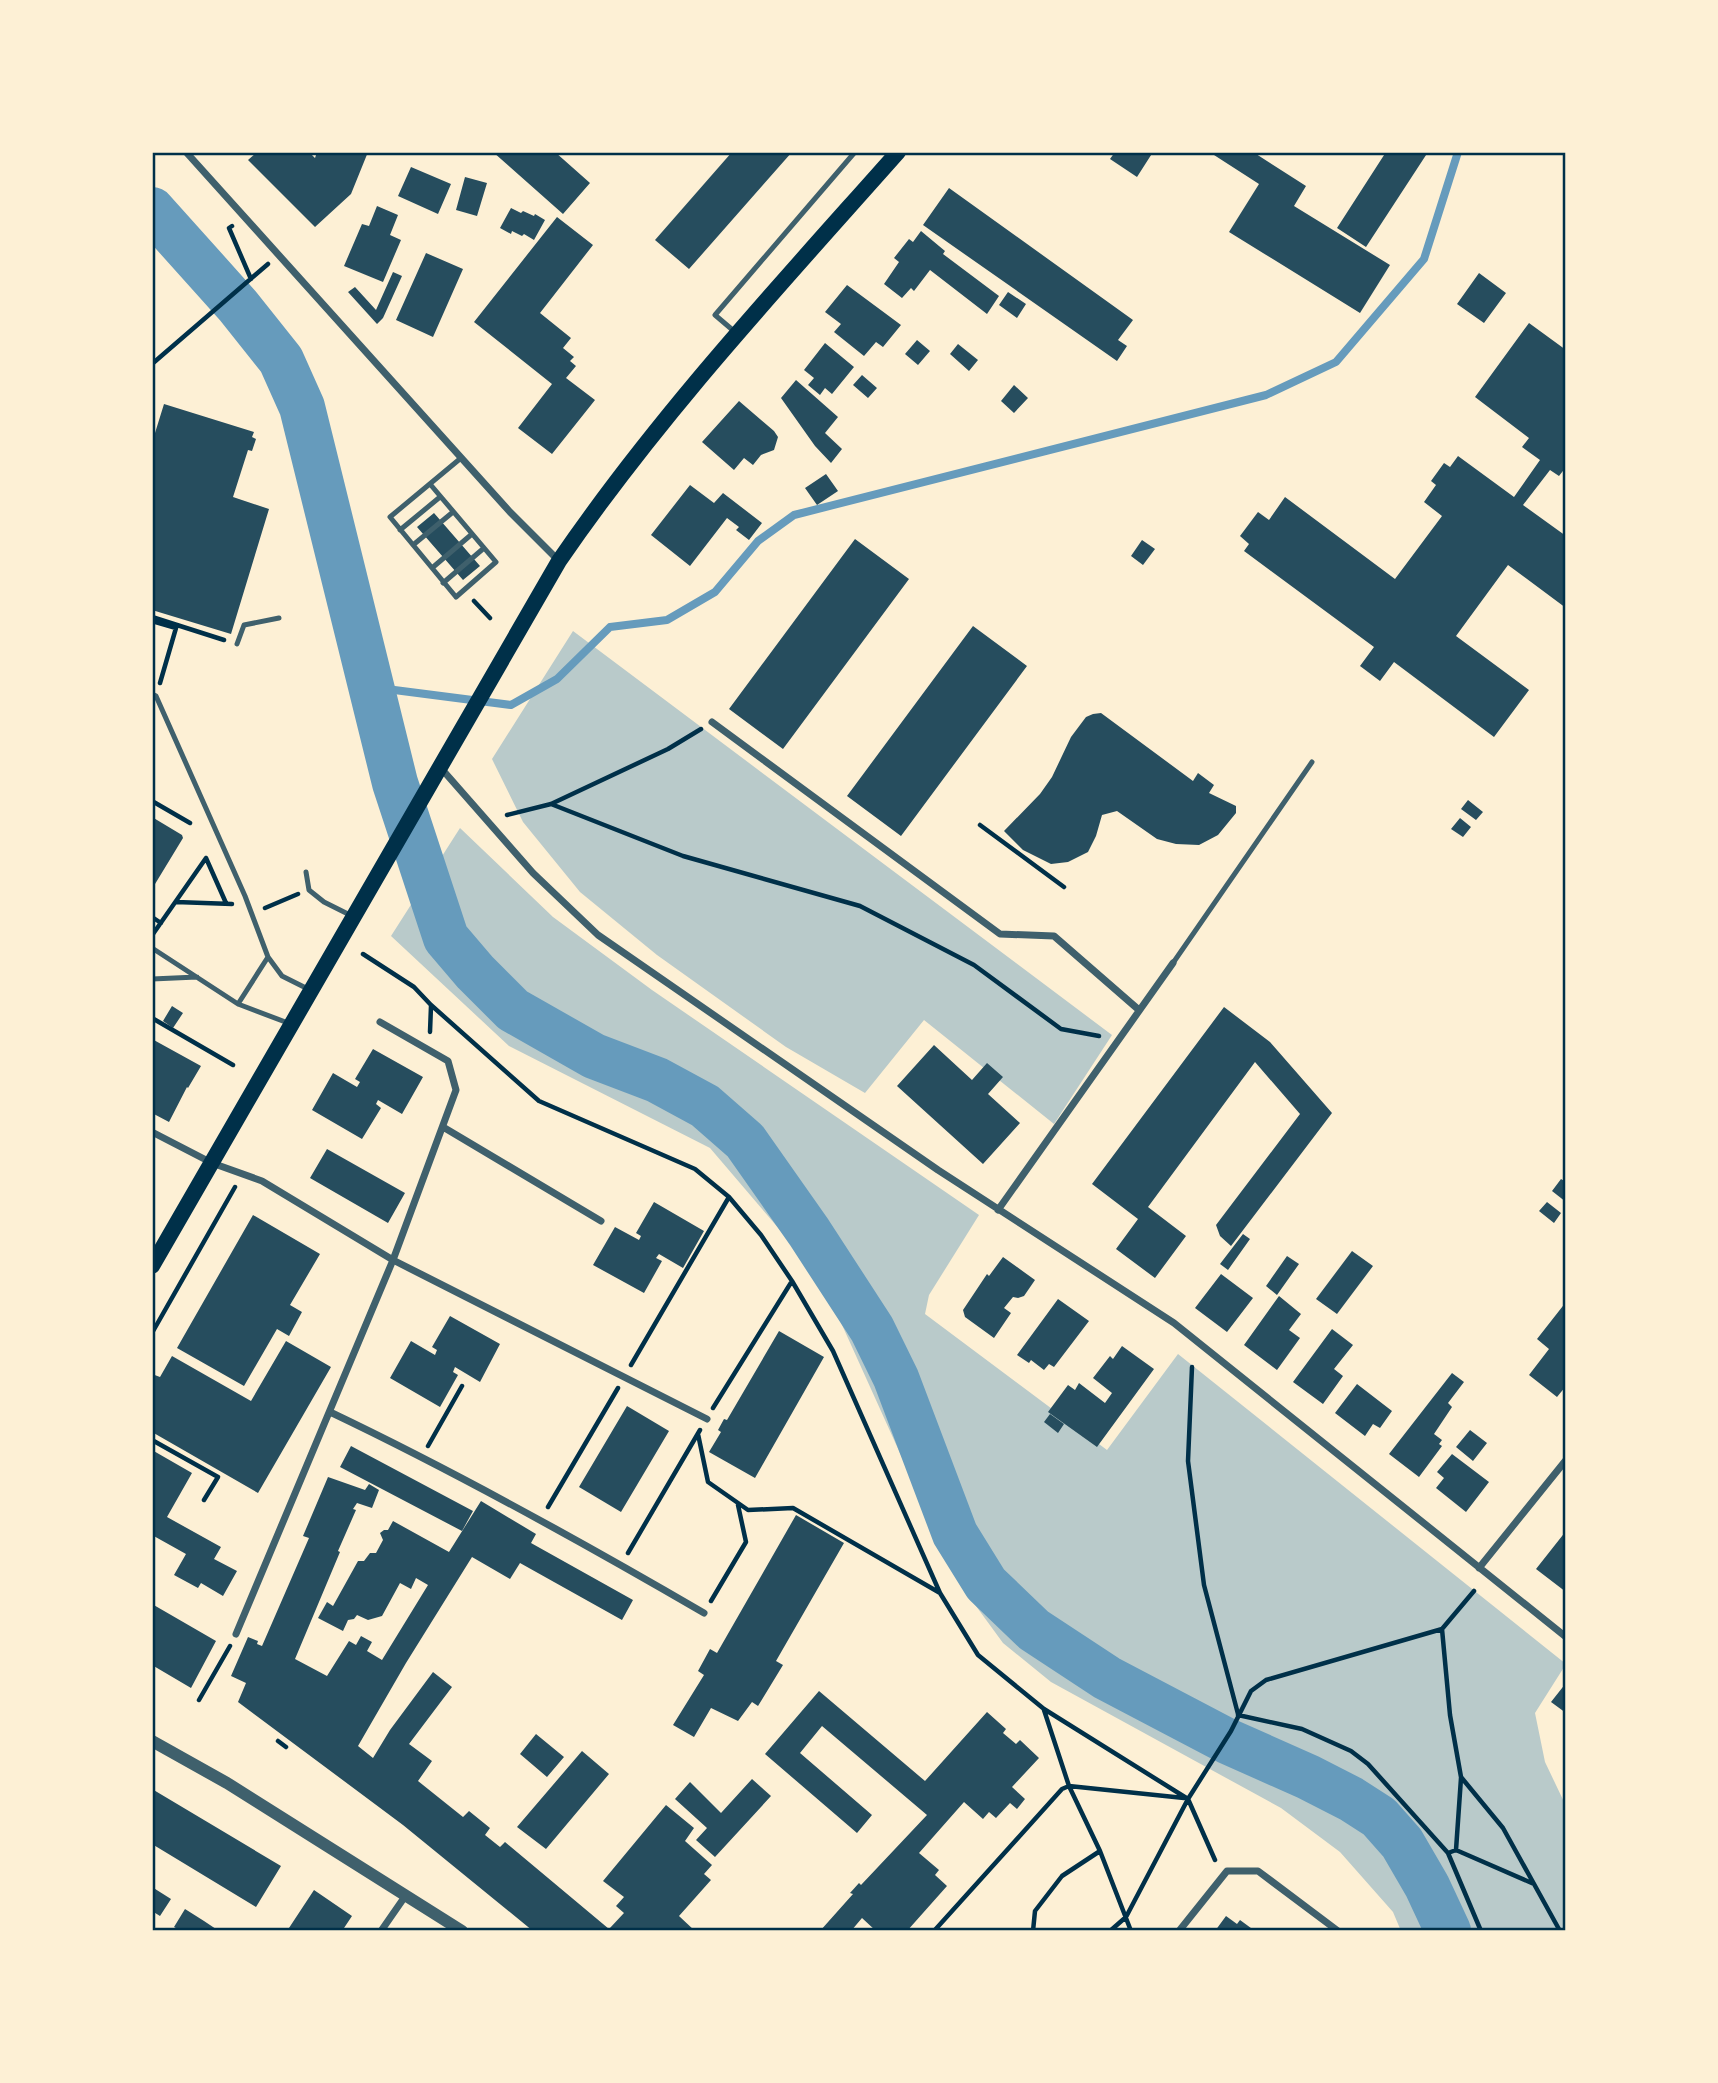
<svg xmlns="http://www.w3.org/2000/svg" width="1718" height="2083" font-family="'DejaVu Sans',sans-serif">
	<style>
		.green { fill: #b9caca }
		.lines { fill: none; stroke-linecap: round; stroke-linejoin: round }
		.stream { stroke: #669bbc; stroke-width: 8 }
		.river { stroke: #669bbc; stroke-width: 46 }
		.building { fill: #264d5e }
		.path { stroke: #003049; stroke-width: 4.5 }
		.service { stroke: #3f606c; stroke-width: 5 }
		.minor { stroke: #3f606c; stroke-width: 7 }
		.tertiary { stroke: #3f606c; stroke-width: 12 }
		.primary { stroke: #003049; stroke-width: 16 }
		.neatline { fill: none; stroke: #003049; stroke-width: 2.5 }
	</style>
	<rect width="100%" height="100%" fill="#fdf0d5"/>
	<path class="green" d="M573,631L1112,1035L1054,1124L924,1020L865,1093L786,1047L657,955L580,892L523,822L492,759Z
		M460,828L553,917L652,990L979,1215L929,1295L925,1314L1107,1450L1178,1354L1566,1664L1535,1713L1545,1762L1566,1806V1931H1401L1393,1912L1340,1852L1281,1808L1051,1682L1003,1643L965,1591L937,1535L838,1316L786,1237L710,1148L509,1046L391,936Z"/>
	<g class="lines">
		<path class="stream" d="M371,687L511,705L557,679L610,627L667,620L715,592L758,541L794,515L1266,395L1336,362L1424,259L1458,152"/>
		<path class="river" d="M152,210L238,306L281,360L302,407L395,783L446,938L475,972L513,1010L594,1056L657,1080L705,1106L745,1141L809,1232L872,1329L896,1378L955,1534L986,1584L1034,1630L1107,1678L1227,1741L1308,1777L1351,1799L1379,1817L1402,1843L1427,1886L1448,1931"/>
	</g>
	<path class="building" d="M257,152H309L315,158L317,152H368L351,194L315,227L248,160Z
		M493,152H555L590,183L563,214Z
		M732,152H792L689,269L655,240Z
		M1115,152H1153L1137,177L1110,159Z
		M1216,152H1253L1306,186L1294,206L1390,265L1360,313L1229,232L1259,184L1214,155Z
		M1386,152H1428L1366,247L1337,228Z
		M411,167L451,184L438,214L398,196Z
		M465,177L487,183L477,216L456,210Z
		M949,188L1133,320L1118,340L1127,346L1117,361L923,225Z
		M377,206L398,215L390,235L401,240L383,282L344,266L362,224L369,226Z
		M511,208L521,213L523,211L534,216L535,214L545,220L534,240L524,234L522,236L512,231L511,234L500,228Z
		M557,217L593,245L540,313L571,338L563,348L574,357L570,361L576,366L566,378L595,400L552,454L518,428L552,384L474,322Z
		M921,231L945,251L943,254L999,296L987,314L930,270L914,291L911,288L902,298L884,284L899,262L894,258L909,239L913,242Z
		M426,253L463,269L433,337L396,320Z
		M393,272L402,276L383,318L377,324L348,292L355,287L376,310Z
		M1479,273L1506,293L1484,323L1457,304Z
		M847,285L901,325L883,347L876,342L864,356L834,332L841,324L825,312Z
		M1008,292L1026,304L1017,318L999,305Z
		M1529,323L1566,350V467L1559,476L1550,470L1523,505L1566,536V608L1508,565L1456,636L1529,690L1494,737L1394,662L1380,681L1360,666L1374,647L1244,551L1249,544L1240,536L1258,512L1269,520L1285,497L1395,579L1442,516L1424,502L1436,485L1431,481L1444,463L1450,467L1458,456L1514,497L1540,460L1522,447L1529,438L1475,397Z
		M917,340L930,351L918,365L905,354Z
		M825,343L854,367L832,394L825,388L820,395L808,385L814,378L804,370Z
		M958,344L978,360L969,371L950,354Z
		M862,375L877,388L868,398L853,385Z
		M796,380L838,417L825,433L842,449L831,463L815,446L781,398Z
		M1014,385L1028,398L1014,413L1001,401Z
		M739,401L774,431L778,437L774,450L761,455L753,465L744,458L734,470L702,442Z
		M164,404L254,432L252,437L256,439L252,451L248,450L233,497L269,509L231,634L152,610V432L155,433Z
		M826,474L838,491L817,505L805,488Z
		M690,485L714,503L723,493L762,523L749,540L736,530L739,527L727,518L690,566L651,535Z
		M434,513L480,566L463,580L417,527Z
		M855,539L909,579L783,749L729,709Z
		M1142,540L1155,549L1143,565L1131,556Z
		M973,626L1027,666L901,836L847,796Z
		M1101,713L1193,781L1198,773L1214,785L1209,793L1236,806V813L1218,835L1199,845L1176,844L1157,839L1117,811L1102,815L1096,836L1088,852L1068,862L1051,864L1023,850L1004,831L1040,794L1052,777L1071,737L1086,717L1093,714Z
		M1468,800L1483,812L1476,820L1461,809Z
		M152,817L182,835L183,838L152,889Z
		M1460,818L1471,827L1463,837L1451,829Z
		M172,1006L183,1013L173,1028L163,1021Z
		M1224,1007L1270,1042L1332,1113L1231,1246L1220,1236L1216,1225L1300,1114L1255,1062L1148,1207L1186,1236L1155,1278L1116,1249L1138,1219L1092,1184Z
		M152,1039L201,1066L188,1088L187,1087L169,1122L152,1113Z
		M934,1045L972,1080L987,1063L1003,1077L988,1094L1020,1123L983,1164L897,1086Z
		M373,1049L423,1077L402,1114L378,1100L376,1104L381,1108L362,1139L312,1110L333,1073L357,1087L360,1082L355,1079Z
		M327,1149L405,1193L388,1223L310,1178Z
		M1561,1179L1566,1182V1202L1552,1191Z
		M654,1202L704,1231L683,1268L659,1254L656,1258L662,1261L644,1293L593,1265L615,1227L639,1240L641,1236L636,1233Z
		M1547,1202L1561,1213L1554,1223L1539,1211Z
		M253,1215L320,1254L290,1305L302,1312L289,1336L277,1329L244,1386L177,1348Z
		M1243,1234L1250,1239L1228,1270L1220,1264Z
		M1352,1251L1373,1266L1337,1314L1316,1299Z
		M1287,1256L1299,1264L1277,1295L1266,1286Z
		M1003,1257L1035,1280L1024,1296L1018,1298L1013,1297L1004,1308L1011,1313L994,1338L965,1317L963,1310L987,1274L989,1276Z
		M1221,1274L1253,1298L1227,1332L1195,1308Z
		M1279,1296L1301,1314L1289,1330L1300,1338L1277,1370L1244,1345Z
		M1058,1299L1089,1321L1054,1367L1049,1364L1044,1370L1031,1360L1029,1363L1017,1355Z
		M1566,1302V1386L1557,1397L1529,1375L1549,1349L1537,1339Z
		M450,1316L500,1344L480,1382L455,1367L453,1372L458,1375L440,1407L390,1378L411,1341L435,1355L437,1350L432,1347Z
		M1332,1329L1353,1345L1334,1369L1343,1376L1323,1404L1293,1382Z
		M779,1331L824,1357L755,1478L709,1452L721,1432L718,1430L724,1419L727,1420Z
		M286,1341L331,1367L258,1493L152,1432V1374L160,1377L172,1356L251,1401Z
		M1122,1346L1154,1369L1097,1447L1048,1412L1068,1385L1075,1390L1079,1383L1105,1403L1112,1393L1093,1378L1110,1356L1113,1359Z
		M1452,1373L1464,1382L1448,1403L1452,1407L1434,1434L1442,1440L1439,1444L1442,1446L1419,1477L1389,1454Z
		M1357,1384L1392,1411L1380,1428L1373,1424L1365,1436L1335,1413Z
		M627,1406L669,1431L621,1512L579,1487Z
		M1050,1414L1064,1424L1058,1433L1044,1422Z
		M1470,1430L1487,1443L1473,1461L1456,1447Z
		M351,1446L473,1511L462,1531L340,1467Z
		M152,1450L192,1473L167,1517L221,1547L214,1559L237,1571L223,1596L201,1583L198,1588L174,1575L186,1554L152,1535Z
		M1452,1454L1489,1482L1466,1512L1436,1488L1444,1478L1437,1472Z
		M328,1477L365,1490L369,1484L379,1490L372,1508L357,1503L353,1509L356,1510L338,1551L340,1552L295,1659L327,1676L349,1641L356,1645L361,1636L372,1642L367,1651L382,1660L428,1585L416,1578L411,1589L400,1583L382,1616L368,1620L357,1615L354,1619L348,1620L343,1631L318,1618L327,1602L333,1606L358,1561H364L370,1553H376L383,1540L380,1533L384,1530H388L393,1521L449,1552L481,1501L536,1534L531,1543L633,1600L622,1620L520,1563L510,1579L472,1557L406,1663L358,1746L373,1758L390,1730L433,1672L452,1687L409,1744L432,1761L418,1781L463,1817L469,1811L490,1828L485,1835L500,1847L505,1842L609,1929L624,1913L616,1906L624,1897L603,1881L666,1805L694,1828L685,1841L712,1865L704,1874L711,1880L679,1916L695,1931H533L403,1825L238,1702L246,1683L231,1676L248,1637L258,1641L257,1644L262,1646L309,1538L303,1536Z
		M796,1515L844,1543L776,1661L783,1665L758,1706L752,1702L738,1721L711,1708L694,1737L673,1725L704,1675L698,1671L710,1649L717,1653Z
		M1566,1531V1592L1536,1569Z
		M152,1604L216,1641L191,1688L152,1665Z
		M1566,1683V1713L1551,1702Z
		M819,1691L925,1781L987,1712L1006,1729L1003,1733L1016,1744L1020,1740L1039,1758L1012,1787L1025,1799L1017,1809L1010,1803L996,1818L989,1812L983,1819L964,1802L919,1853L939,1870L935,1875L947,1886L907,1931H876L862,1918L851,1931H820L853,1894L850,1893L859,1883L861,1885L927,1815L822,1726L800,1753L872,1815L857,1833L765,1754Z
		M536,1734L564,1757L547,1777L520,1754Z
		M582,1751L609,1774L546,1849L517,1827Z
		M752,1779L771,1796L715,1857L696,1840L707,1828L675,1799L690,1782L721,1813Z
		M152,1789L281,1866L256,1907L152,1844Z
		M152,1887L171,1899L160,1916L152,1911Z
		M314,1890L352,1916L342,1931H287Z
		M185,1909L204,1921L219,1931H181L174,1927Z
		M1226,1916L1237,1924L1240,1920L1255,1931H1215Z"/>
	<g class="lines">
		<path class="path" d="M232,226L229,228L251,279
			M152,364L268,264
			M474,601L490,618
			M152,617L224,640
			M152,621L176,628L160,683
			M152,801L190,823
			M551,804L683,856L860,906L974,965L1061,1029L1099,1036
			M507,815L551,804L668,749L701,729
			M980,825L1064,887
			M206,858L226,903
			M176,902L232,904
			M265,908L298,894
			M152,917L161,923
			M153,934L206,858
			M363,954L414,987L431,1005L539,1101L695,1169L729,1197L761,1235L792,1281L833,1351L940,1593L978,1655L1044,1709L1188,1799L1215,1860
			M152,1018L233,1065
			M430,1032L431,1006
			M152,1333L235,1187
			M631,1365L729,1197
			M1192,1367L1188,1461L1204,1585L1238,1714
			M713,1408L792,1281
			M698,1434L708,1482L748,1510L793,1508L940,1593
			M152,1440L218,1477L204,1500
			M428,1446L462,1386
			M548,1507L618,1388
			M628,1553L700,1430
			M711,1601L746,1542L738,1505
			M1442,1629L1450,1715L1461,1777L1503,1828L1560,1931
			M199,1700L230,1646
			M1044,1710L1069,1786L1100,1851L1131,1931
			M1238,1715L1302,1729L1351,1751L1368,1764L1448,1853L1481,1931
			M278,1741L286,1747
			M1456,1850L1461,1778
			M1448,1853L1456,1850L1534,1884
			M934,1931L1062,1789L1069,1786L1184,1798
			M1033,1931L1035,1911L1062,1876L1100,1851
			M1110,1931L1126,1917L1188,1799L1231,1731L1251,1691L1266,1680L1442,1629L1474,1591"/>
		<path class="service" d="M735,332L715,315L855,152
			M430,484L496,562L456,597L390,517L461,458
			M400,530L440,497
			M413,545L453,512
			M432,568L472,534
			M443,583L484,548
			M237,644L244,625L279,618
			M152,694L156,696L245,896L268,957L238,1004L152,948
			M306,872L309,890L324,902L350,915
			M268,957L282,976L308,989
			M1173,963L1312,762
			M152,979L197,977
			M238,1004L288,1023"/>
		<path class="minor" d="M186,152L510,512L558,560
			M712,722L1000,934L1054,936L1139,1010
			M440,767L533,873L598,935L938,1170L1174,1323L1566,1637
			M380,1022L448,1061L456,1090L393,1260L707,1419
			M443,1127L601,1221
			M152,1132L212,1163L262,1181L393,1260L236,1634
			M998,1210L1173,963
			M330,1412C458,1473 582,1542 704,1613
			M1479,1568L1566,1460
			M381,1931L406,1895
			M1179,1931L1227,1871H1258L1338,1931"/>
		<path class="tertiary" d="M152,1741L227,1783L462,1931"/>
		<path class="primary" d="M152,1266L559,561C659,415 780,285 898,152"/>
	</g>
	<rect width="1718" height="2083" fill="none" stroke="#fdf0d5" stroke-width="308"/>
	<rect x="154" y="154" width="1410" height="1775" class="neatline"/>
</svg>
